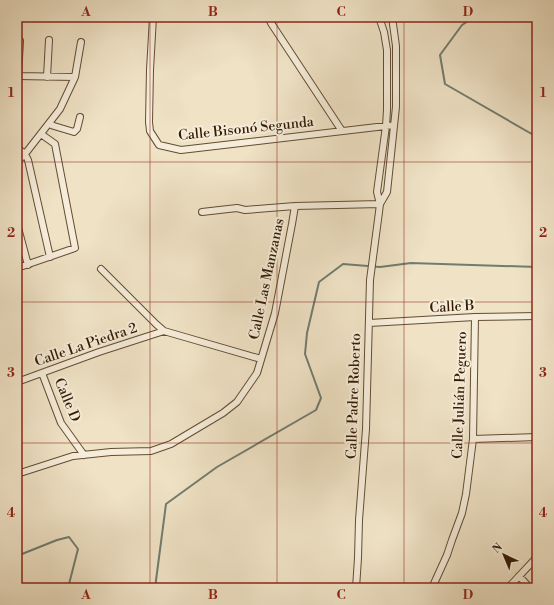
<svg xmlns="http://www.w3.org/2000/svg" width="554" height="605" font-family="'Libre Bodoni',serif">
	<style>
		.lines { fill: none; stroke-linecap: round; stroke-linejoin: round }
		.stream { stroke: #717c70; stroke-width: 2 }
		.minor-casing { stroke: #624d34; stroke-width: 8 }
		.minor { stroke: #f5ecd9; stroke-width: 6 }
		.grid { fill: none; stroke: #8f2418; stroke-width: 1; stroke-opacity: 0.55 }
		.labels { text-anchor: middle; dominant-baseline: central; stroke-width: 4; stroke-linejoin: round; paint-order: stroke }
		.street-label { font-size: 14px; fill: #331b04; stroke: #f5ecd9 }
		.neatline { fill: none; stroke: #8f2418; stroke-width: 1.5 }
		.grid-label { font-size: 13px; text-anchor: middle; font-weight: bold; fill: #8f2418 }
	</style>
	<rect width="100%" height="100%" fill="#efe2c5"/>
	<filter id="stains"><feTurbulence type="fractalNoise" baseFrequency=".005" numOctaves="4"/><feColorMatrix values="0 0 0 0 .2 0 0 0 0 .09 0 0 0 0 .02 0 0 0 .5 -.17"/></filter>
	<radialGradient id="worn" r=".72"><stop offset=".6" stop-color="#630" stop-opacity="0"/><stop offset="1" stop-color="#630" stop-opacity=".3"/></radialGradient>
	<g class="lines">
		<path class="stream" d="M475,17L462,25L440,55L445,84L537,137
			M521,17L537,23
			M17,556L57,540L69,537L78,549L68,588
			M155,588L166,504L217,467L316,410L321,398L305,354L307,333L319,282L343,264L380,267L411,263L537,267"/>
		<g class="minor-casing">
			<path id="minor" d="M153,17L150,70L149,122L150,131L159,145L181,150L394,125
				M268,17L271,23L342,131
				M17,76L75,77
				M18,76L20,41
				M47,77L49,40
				M49,124L54,126L74,132L77,129L80,117
				M17,148L25,154L28,160L50,257
				M17,162L25,154L60,109L75,77L81,42
				M380,204L387,192L396,107V46L392,17
				M202,212L237,208L245,210L295,206L380,204
				M17,224L28,265
				M17,268L75,248L55,144L41,134
				M101,269L156,324L164,331L261,359
				M369,323L475,317L537,316
				M42,373L61,423L84,455
				M17,382L99,352L164,331
				M473,439L537,437
				M17,474L73,456L111,452L151,451L171,444L223,413L237,402L257,373L275,313L292,224L295,206
				M519,576L530,588
				M356,588L358,558L359,520L366,429L370,280L379,212L380,204L377,192L386,126L387,110V50L384,32L379,17
				M432,588L447,555L452,540L462,513L466,494L473,439L475,317
				M508,588L537,557"/>
		</g>
		<use href="#minor" class="minor"/>
	</g>
	<path class="grid" d="M150,17V588M277,17V588M404,17V588M17,162H537M17,302H537M17,443H537"/>
	<g class="labels">
		<g class="street-label">
			<text transform="translate(246 129) rotate(-6)">Calle Bisonó Segunda</text>
			<text transform="translate(267 279) rotate(-78)">Calle Las Manzanas</text>
			<text transform="translate(452 307) rotate(-3)">Calle B</text>
			<text transform="translate(86 345) rotate(-19)">Calle La Piedra 2</text>
			<text transform="translate(460 395) rotate(-88)">Calle Julián Peguero</text>
			<text transform="translate(354 396) rotate(-88)">Calle Padre Roberto</text>
			<text transform="translate(67 400) rotate(67)">Calle D</text>
		</g>
	</g>
	<rect width="554" height="605" fill="none" stroke="#efe2c5" stroke-width="44"/>
	<g transform="translate(504 555) rotate(316)" stroke="#f5ecd9" stroke-width="3" paint-order="stroke">
	<path d="M0-3L7 15L0 10L-7 15Z" fill="#331b04"/>
	<text y="-6" font-size="11" font-weight="bold" text-anchor="middle" fill="#331b04">N</text>
	</g>
	<rect x="22" y="22" width="510" height="561" class="neatline"/>
	<g class="grid-label">
		<text x="86" y="16">A</text>
		<text x="213" y="16">B</text>
		<text x="341" y="16">C</text>
		<text x="468" y="16">D</text>
		<text x="11" y="97">1</text>
		<text x="543" y="97">1</text>
		<text x="11" y="237">2</text>
		<text x="543" y="237">2</text>
		<text x="11" y="377">3</text>
		<text x="543" y="377">3</text>
		<text x="11" y="517">4</text>
		<text x="543" y="517">4</text>
		<text x="86" y="599">A</text>
		<text x="213" y="599">B</text>
		<text x="341" y="599">C</text>
		<text x="468" y="599">D</text>
	</g>
	<rect width="100%" height="100%" filter="url(#stains)"/>
	<rect width="100%" height="100%" fill="url(#worn)"/>
</svg>
